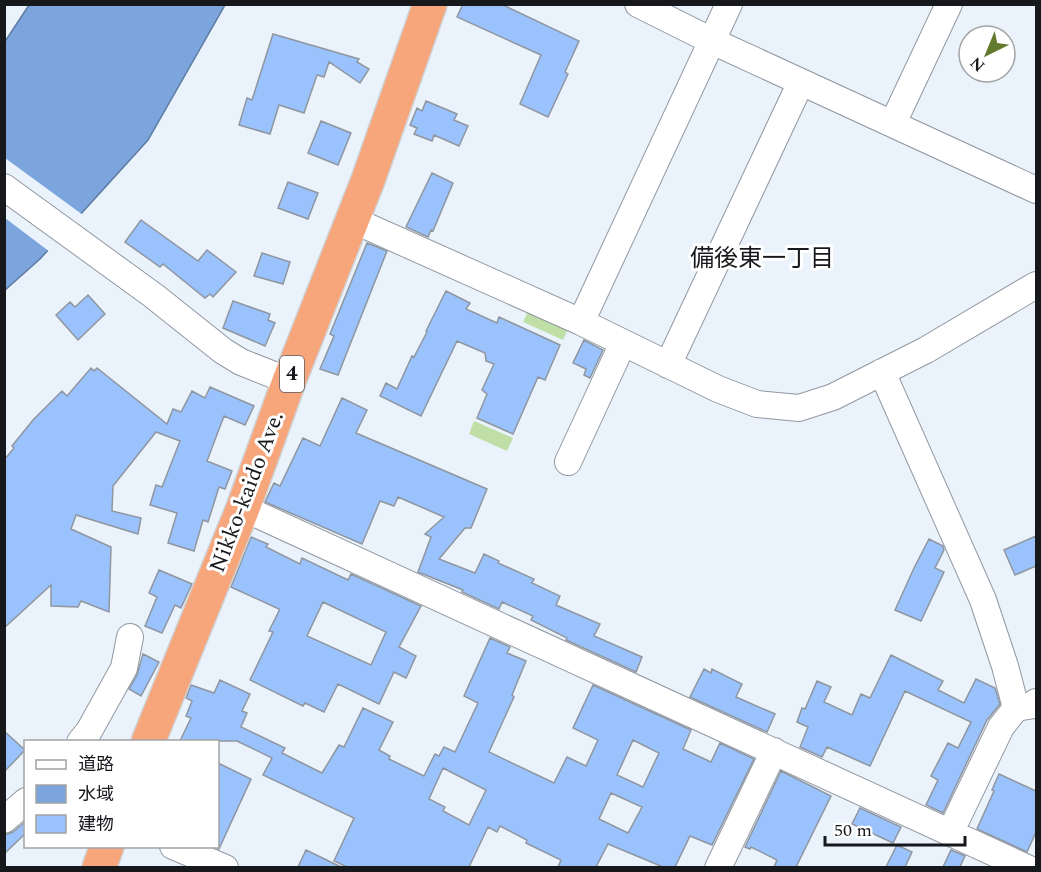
<svg xmlns="http://www.w3.org/2000/svg" width="1041" height="872" font-family="Spectral,'Noto Sans JP',serif">
	<style>
		.green { fill: #c0dfa6 }
		.water { fill: #7ba5dc; stroke: #5d7ba2; stroke-width: 1.5 }
		.pier { fill: #eaf2fc }
		.building { fill: #9ac2fc; stroke: #8f969f; stroke-width: 1.5; fill-rule: evenodd }
		.lines { fill: none; stroke-linecap: round; stroke-linejoin: round }
		.minor-casing { stroke: #9198a2; stroke-width: 28 }
		.highway-casing { stroke: #d0d1d2; stroke-width: 36 }
		.minor { stroke: #fff; stroke-width: 26 }
		.highway { stroke: #f7a57b; stroke-width: 33 }
		.labels { text-anchor: middle; dominant-baseline: central; stroke-width: 6; stroke-linejoin: round; paint-order: stroke }
		.shield { fill: #fff; stroke: #5c5d60; stroke-width: 1.5 }
		.shield-label { font-size: 21px; font-weight: bold; fill: #16181c }
		.street-label { font-size: 22px; fill: #16181c; stroke: #fff }
		.neighbourhood-label { font-size: 24px; fill: #16181c; stroke: #fff }
	</style>
	<rect width="100%" height="100%" fill="#eaf2fc"/>
	<path class="green" d="M529,309L569,327L563,340L523,322Z
		M474,421L513,438L507,451L469,434Z"/>
	<path class="water" d="M29,5H225L148,140L40,259L5,290L4,43Z"/>
	<path class="pier" d="M5,158L83,215L50,252L5,218Z"/>
	<path class="building" d="M463,4H501L579,41L565,72L568,74L548,117L520,104L541,55L457,17Z
		M273,34L359,59L357,62L369,69L360,83L329,62L324,77L317,75L304,113L279,105L270,134L239,125L247,98L252,100Z
		M426,101L457,114L454,120L468,126L459,146L434,135L432,141L414,134L417,128L410,125L417,108L422,111Z
		M321,121L351,133L338,165L308,153Z
		M432,173L453,183L433,231L431,230L428,237L406,227Z
		M288,182L318,193L308,219L278,208Z
		M141,220L198,261L207,250L236,272L213,297L210,294L205,298L163,264L160,267L125,242Z
		M367,243L387,251L338,375L320,369L334,336L330,334Z
		M262,253L290,262L283,284L254,276Z
		M446,291L470,303L466,309L497,323L499,317L560,345L545,380L538,377L513,434L477,418L487,394L482,390L494,364L486,361L485,353L457,341L421,416L380,396L386,383L397,389L412,356L414,357L427,332L426,331Z
		M88,295L105,314L78,340L56,315L70,302L75,307Z
		M233,301L270,314L268,320L275,323L265,346L223,328Z
		M584,340L603,350L590,378L584,375L586,369L573,363Z
		M91,368L94,371L97,368L167,424L173,409L181,412L192,391L205,398L210,387L254,406L245,425L224,416L207,461L232,471L225,489L219,487L208,522L203,520L194,551L168,543L177,513L150,505L156,485L162,487L180,441L156,432L113,486L112,511L141,518L138,534L76,515L71,529L111,547L109,612L81,601L78,607L51,606V585L4,628V460L14,448L12,446L33,420L62,391L67,396Z
		M342,398L367,410L356,433L487,489L471,528H465L439,559L475,573L484,554L499,561L498,563L534,579L532,583L560,596L556,605L600,624L594,636L642,657L636,672L566,640L567,638L531,620L533,616L502,602L499,609L462,592L463,590L418,572L431,537L425,534L444,517L398,497L394,506L380,501L362,544L265,502L274,483L280,486L303,438L320,446Z
		M1036,536V566L1015,575L1004,550Z
		M251,537L268,544L266,547L300,564L302,558L348,580L351,574L421,606L399,647L416,656L406,678L394,672L379,704L338,684L324,712L305,703L303,706L250,680L273,632L269,631L279,611V609L231,587ZM323,602L386,632L371,665L307,636Z
		M929,539L943,546L944,550L935,568L944,572L921,621L895,610L914,568Z
		M159,570L192,584L181,608L175,605L162,633L145,626L157,597L149,593Z
		M490,638L510,647L507,653L526,661L512,695L514,697L489,752L554,783L567,757L586,766L598,740L573,728L593,685L691,730L683,749L711,762L720,743L754,759L712,845L690,836L675,867H663L608,844L596,867H558L561,860L526,843L527,840L500,826L497,832L488,827L469,867H347L334,861L354,818L263,775L272,758L237,741H180L191,718L186,716L192,701L186,698L191,685L214,693L220,680L250,694L242,711L247,713L241,727L285,748L282,753L322,773L339,745L344,747L363,708L393,722L379,750L390,756L389,759L424,776L435,754L439,756L444,747L455,752L478,703L464,696ZM633,740L659,753L643,787L617,775ZM443,768L486,790L469,825L443,811L445,807L429,799ZM611,793L642,807L628,833L599,819Z
		M143,654L159,662L141,696L129,689L137,675Z
		M891,655L943,681L938,690L964,703L976,679L995,688L1000,704L987,720L943,813L926,805L938,780L931,776L948,743L958,748L971,722L905,691L870,766L827,747L822,757L800,747L808,727L797,722L802,708L805,709L817,681L831,687L824,702L852,715L861,694L870,698Z
		M704,669L711,673L712,669L742,684L736,697L775,714L767,732L690,697Z
		M4,731L25,750L4,772Z
		M218,763L251,779L219,849H218Z
		M781,771L831,796L796,867H774L777,860L751,847L750,849L745,847Z
		M999,774L1036,791V832L1027,852L977,829L994,791L992,790Z
		M860,808L901,827L893,843L852,824Z
		M26,821V833L4,854V835L13,832Z
		M897,845L912,852L905,867H886Z
		M306,850L341,867H298Z
		M951,850L965,856L960,867H943Z"/>
	<g class="lines">
		<g class="minor-casing">
			<path id="minor" d="M638,4L712,41L1036,190
				M893,123L949,4
				M4,187L154,296L223,351L241,362L289,381
				M353,220L581,322L718,389L757,404L799,408L833,397L926,350L1036,285
				M581,322L729,4
				M668,365L801,82
				M882,372L983,600L1005,666L1016,708
				M568,462L623,343
				M243,508L1027,868
				M80,742L89,731L124,668L130,637
				M4,820L26,801
				M950,833L1001,727L1016,708L1034,705L1036,702
				M173,846L225,868
				M718,868L774,751"/>
		</g>
		<g class="highway-casing">
			<path id="highway" d="M148,742L243,508L289,381L368,180L430,4
				M99,868L107,846"/>
		</g>
		<use href="#minor" class="minor"/>
		<use href="#highway" class="highway"/>
	</g>
	<g class="labels">
		<rect class="shield" x="280" y="356" width="24" height="36" rx="4.5"/>
		<g class="shield-label">
			<text x="292" y="374">4</text>
		</g>
		<g class="street-label">
			<text transform="translate(247 492) rotate(-69)">Nikko-kaido Ave.</text>
		</g>
		<g class="neighbourhood-label">
			<text x="762" y="259">備後東一丁目</text>
		</g>
	</g>
	<rect width="1041" height="872" fill="none" stroke="#16181c" stroke-width="12"/>
	<rect x="24" y="740" width="195" height="108" fill="#ffffff" stroke="#a2a3a4" stroke-width="1.5"/>
	<rect x="36" y="760" width="30" height="9" fill="#ffffff" stroke="#a2a3a4" stroke-width="1.5"/>
	<text x="78" y="770" font-size="18" fill="#16181c">道路</text>
	<rect x="36" y="785" width="30" height="18" fill="#7ba5dc" stroke="#a2a3a4" stroke-width="1.5"/>
	<text x="78" y="800" font-size="18" fill="#16181c">水域</text>
	<rect x="36" y="815" width="30" height="18" fill="#9ac2fc" stroke="#a2a3a4" stroke-width="1.5"/>
	<text x="78" y="830" font-size="18" fill="#16181c">建物</text>
	<g transform="translate(987 54) rotate(223)"><circle r="28" fill="#ffffff" stroke="#a2a3a4" stroke-width="1.5"/>
	<path d="M0-4.5L10 22L0 15L-10 22Z" fill="#617a2d"/>
	<text y="-9" font-size="16" font-weight="bold" text-anchor="middle" fill="#16181c">N</text>
	</g>
	<path d="M825 836v9h140v-9" fill="none" stroke="#16181c" stroke-width="3"/>
	<text x="834" y="836" font-size="18" fill="#16181c" stroke="#ffffff" stroke-width="4.5" paint-order="stroke">50 m</text>
</svg>
